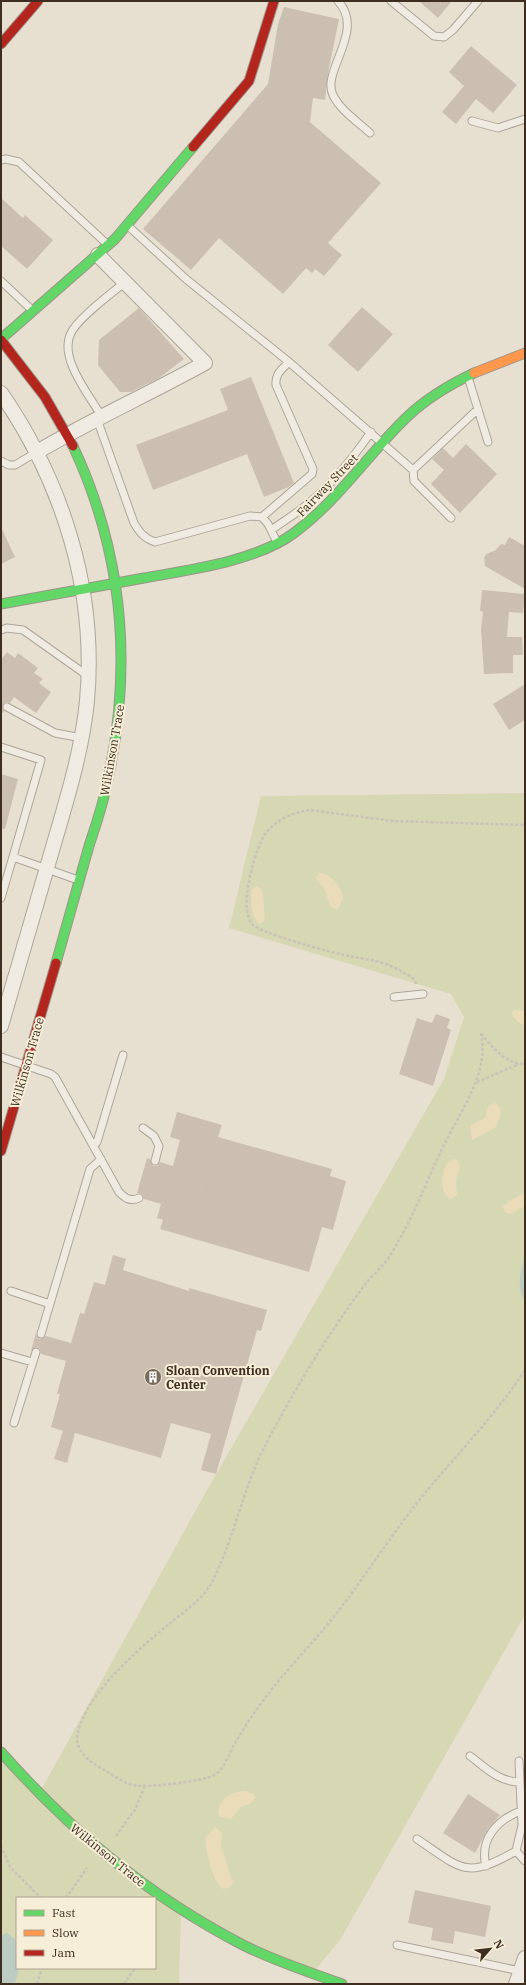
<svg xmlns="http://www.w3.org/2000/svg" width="526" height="1985" font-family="'IBM Plex Serif',serif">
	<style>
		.green { fill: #d6d7b3; fill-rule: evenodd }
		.sand { fill: #eadcb9 }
		.water { fill: #bcccc2 }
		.building { fill: #cbbfb2 }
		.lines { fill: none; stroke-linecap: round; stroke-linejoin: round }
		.lane-casing { stroke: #ada599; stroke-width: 9 }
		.street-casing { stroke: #ada599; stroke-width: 16 }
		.fast-casing { stroke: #9c958a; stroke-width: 11 }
		.slow-casing { stroke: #9c958a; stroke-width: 11 }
		.jam-casing { stroke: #9c958a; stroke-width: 11 }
		.path { stroke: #c8c2b9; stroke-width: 2.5; stroke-dasharray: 3 2; stroke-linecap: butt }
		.lane { stroke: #efebe3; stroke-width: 7 }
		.street { stroke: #efebe3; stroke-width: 14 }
		.fast { stroke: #63d668; stroke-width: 9 }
		.slow { stroke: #ff974d; stroke-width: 9 }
		.jam { stroke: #b3261e; stroke-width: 9 }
		.labels { text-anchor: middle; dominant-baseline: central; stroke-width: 4; stroke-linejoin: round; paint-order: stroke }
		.street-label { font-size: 12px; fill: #3d2e20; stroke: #f7eed8 }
		.poi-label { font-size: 12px; font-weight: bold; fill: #3d2e20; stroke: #f7eed8; text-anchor: start }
	</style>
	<rect width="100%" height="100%" fill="#e7e0d1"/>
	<path class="green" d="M525,793V1615L340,1940L312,1974L181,1911L179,1984H1V1760L40,1792L207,1490L444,1079L464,1017L451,994L229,928L261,796ZM17,1898H155V1968H17Z"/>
	<path class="sand" d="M319,873C330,872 343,889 343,899L338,909H334L330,906L325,890L316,878Z
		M257,886L261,889L263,893L265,919L261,924L258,923C251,915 250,899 252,889Z
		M514,1010L525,1011V1026L518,1022L511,1014Z
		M495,1103C505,1109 499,1118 496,1127L472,1140L470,1126L485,1118L488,1106Z
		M453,1159L457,1160L460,1165L456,1182L457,1195L451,1199C438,1193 440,1165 453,1159Z
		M525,1191V1206L510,1214L505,1212L503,1207C509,1198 518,1199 525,1191Z
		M245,1791L254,1794L255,1798L250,1804L241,1807L231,1819L220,1817L218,1814C220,1798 229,1792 245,1791Z
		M215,1827L222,1833L221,1847L225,1856L228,1870L233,1882L230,1887L224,1889C214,1886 204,1847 206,1837Z"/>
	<path class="water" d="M525,1254V1300C515,1288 522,1268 525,1254Z
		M7,1933L17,1941V1968H19L15,1984H1V1936Z"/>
	<path class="building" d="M419,1H452L438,18Z
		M284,7L339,19L328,73L325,100L313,98L310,122L381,183L328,243L342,255L324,276L315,269L312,273L306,268L283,294L219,238L191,270L143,229L268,84L278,24Z
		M471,46L517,85L493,113L476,99L456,124L442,112L464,86L449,72Z
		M1,198L23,218L25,215L53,240L27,269L1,246Z
		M362,307L393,334L358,372L328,345Z
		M139,308L184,359L159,378L131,392H120L98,365L99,340Z
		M251,377L294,483L289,487L264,497L247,454L153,490L136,445L228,410L220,389Z
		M466,444L497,474L460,513L431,484L444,470L432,459L443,448L453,458Z
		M1,527L15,557L1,564Z
		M509,537L525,546V589L485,566L484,558L486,554L496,550L501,544L505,545Z
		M482,590L525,594L523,613L509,612L507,637H522L523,655H513V673L484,674L481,630L483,612L480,611Z
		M7,652L15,658L18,653L38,668L34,673L43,679L39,683L51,692L36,713L14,697L10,703L6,702L3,704L4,711L1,715V660Z
		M525,684V720L509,730L493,704Z
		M1,774L18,779L5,829H1Z
		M436,1014L450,1019L447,1028L451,1030L433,1086L399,1074L417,1018L432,1023Z
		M177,1112L222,1125L218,1137L332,1169L330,1176L346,1181L333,1230L322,1227L309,1272L160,1229L163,1220L157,1218L161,1204L144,1199L142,1194L137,1193L147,1158L150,1159L153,1166H157L160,1162L173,1166L180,1140L170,1137Z
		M113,1255L126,1259L123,1270L189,1291V1288L267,1310L261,1331L257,1330L216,1474L201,1470L211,1434L171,1423L161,1458L75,1433L67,1463L54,1459L63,1431L51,1427L60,1394H57L66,1361L41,1354L40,1349L37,1347L31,1351L36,1333L37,1337L40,1339L46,1336L71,1343L80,1313L84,1314L94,1282L105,1285Z
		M468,1794L500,1815L488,1829L475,1853L443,1833Z
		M415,1890L491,1906L485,1937L455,1931L453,1944L431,1940L433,1928L408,1923Z"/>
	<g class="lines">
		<g class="lane-casing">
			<path id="lane" d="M338,1C366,31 321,71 333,95C340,110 358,122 370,133
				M391,1L434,36L444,37L453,30L478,1
				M472,121L498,128L525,119
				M1,160L6,159L19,162L108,245
				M127,225L186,279L289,362L413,470L478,409
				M1,281L33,311
				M468,377L488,442
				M102,417C90,396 58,358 71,333C78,318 111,294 125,282
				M97,419L134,523C140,533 144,538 155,542L250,516L262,517L268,524L277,542
				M1,461L9,465H15L37,452
				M413,470L414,481L451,518
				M262,517L312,474L313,469L276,385C275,374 281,370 289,362
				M271,530C284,521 297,513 309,503C333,483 353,458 371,432
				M1,630L7,628L23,630L88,676
				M7,707L55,733L82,738
				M1,747L41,760L1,898
				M13,857L78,880
				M394,997L423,994
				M1,1057L51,1074L55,1077L119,1192C125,1198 130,1202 139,1198
				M143,1128L154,1136L159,1146L155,1161
				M94,1146L97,1142L123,1055
				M11,1291L50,1304
				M41,1334L90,1169L101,1159
				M1,1353L32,1362
				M14,1423L36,1352
				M470,1756C486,1768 499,1782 520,1782
				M417,1839C462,1869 465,1880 516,1851L525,1861
				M516,1851L522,1825L519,1761
				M486,1866C479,1839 498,1819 521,1811
				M397,1945L520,1971"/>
		</g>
		<g class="street-casing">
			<path id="street" d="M1,393C63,483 97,591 87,701C82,751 67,799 53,847C36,906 19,966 1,1026
				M37,452C91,420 149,394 205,363L98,255
				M516,1984L525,1958"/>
		</g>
		<g class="fast-casing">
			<path id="fast" d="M1,339L115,239L193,147
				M1,604C49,595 96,587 144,578C189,570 257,561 294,533C339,500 368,454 408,416C427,398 451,384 474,373
				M56,963C67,924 78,885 89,846C95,827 102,808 106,788C133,671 124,555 73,446
				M1,1752C73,1833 147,1895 243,1945C275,1961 309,1972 342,1984"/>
		</g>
		<g class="slow-casing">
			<path id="slow" d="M474,373L525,353"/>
		</g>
		<g class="jam-casing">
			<path id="jam" d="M1,44L38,1
				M193,147L249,81L274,1
				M1,340L45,397L73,446
				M1,1151L56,963"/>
		</g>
		<path class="path" d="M416,984L414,979C402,971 389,964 375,961C367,959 357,958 349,956C333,953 259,933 252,924C239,907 253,859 261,842C268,823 292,812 310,810L393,821L525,825
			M481,1033C489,1071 464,1106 447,1139C427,1178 412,1223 387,1260C381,1268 373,1275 367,1282C329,1332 296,1387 267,1442C243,1486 235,1538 212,1582C203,1599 184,1612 169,1624C139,1649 87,1693 78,1732C73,1751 91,1763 106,1771C114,1776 124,1783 133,1785C146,1788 202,1782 214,1775C225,1769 228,1755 234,1745C244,1727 256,1710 268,1694C289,1667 314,1642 336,1614C364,1578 388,1540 416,1504C452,1459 493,1419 525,1370
			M481,1034C494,1048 505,1064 525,1064
			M477,1082L519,1064
			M201,1189V1186
			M116,1836L136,1808L145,1785
			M1,1846L10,1867L41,1898
			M66,1898L87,1868
			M37,1984L42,1968
			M124,1984L135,1968"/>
		<use href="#lane" class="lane"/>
		<use href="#street" class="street"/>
		<use href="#fast" class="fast"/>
		<use href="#slow" class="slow"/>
		<use href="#jam" class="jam"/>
	</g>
	<defs>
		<g id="building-disc" transform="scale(0.9)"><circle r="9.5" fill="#786c5e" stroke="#f7eed8"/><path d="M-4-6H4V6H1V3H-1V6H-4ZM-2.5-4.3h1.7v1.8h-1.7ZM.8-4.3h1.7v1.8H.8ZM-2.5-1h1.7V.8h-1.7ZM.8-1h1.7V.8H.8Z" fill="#fff"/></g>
	</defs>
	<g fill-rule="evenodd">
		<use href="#building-disc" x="153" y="1377"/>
	</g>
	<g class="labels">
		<g class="street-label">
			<text transform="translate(327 485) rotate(-46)">Fairway Street</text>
			<text transform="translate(112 750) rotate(-80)">Wilkinson Trace</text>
			<text transform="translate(27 1062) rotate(-74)">Wilkinson Trace</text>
			<text transform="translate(108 1855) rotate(39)">Wilkinson Trace</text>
		</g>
		<g class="poi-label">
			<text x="166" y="1370">Sloan Convention<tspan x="166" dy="14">Center</tspan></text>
		</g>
	</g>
	<rect width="526" height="1985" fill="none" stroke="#3d2e20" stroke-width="4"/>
	<rect x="16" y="1897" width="140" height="72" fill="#f7eed8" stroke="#ada18e"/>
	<rect x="24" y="1910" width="20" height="6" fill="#63d668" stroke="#ada18e"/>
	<text x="52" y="1917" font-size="12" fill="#3d2e20">Fast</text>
	<rect x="24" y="1930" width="20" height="6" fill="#ff974d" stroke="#ada18e"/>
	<text x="52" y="1937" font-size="12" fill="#3d2e20">Slow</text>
	<rect x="24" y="1950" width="20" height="6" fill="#b3261e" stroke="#ada18e"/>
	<text x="52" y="1957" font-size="12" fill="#3d2e20">Jam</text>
	<g transform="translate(490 1949) rotate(62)" stroke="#f7eed8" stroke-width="3" paint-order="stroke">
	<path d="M0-3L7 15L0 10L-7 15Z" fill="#3d2e20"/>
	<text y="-6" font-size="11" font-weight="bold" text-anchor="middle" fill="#3d2e20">N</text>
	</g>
</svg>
